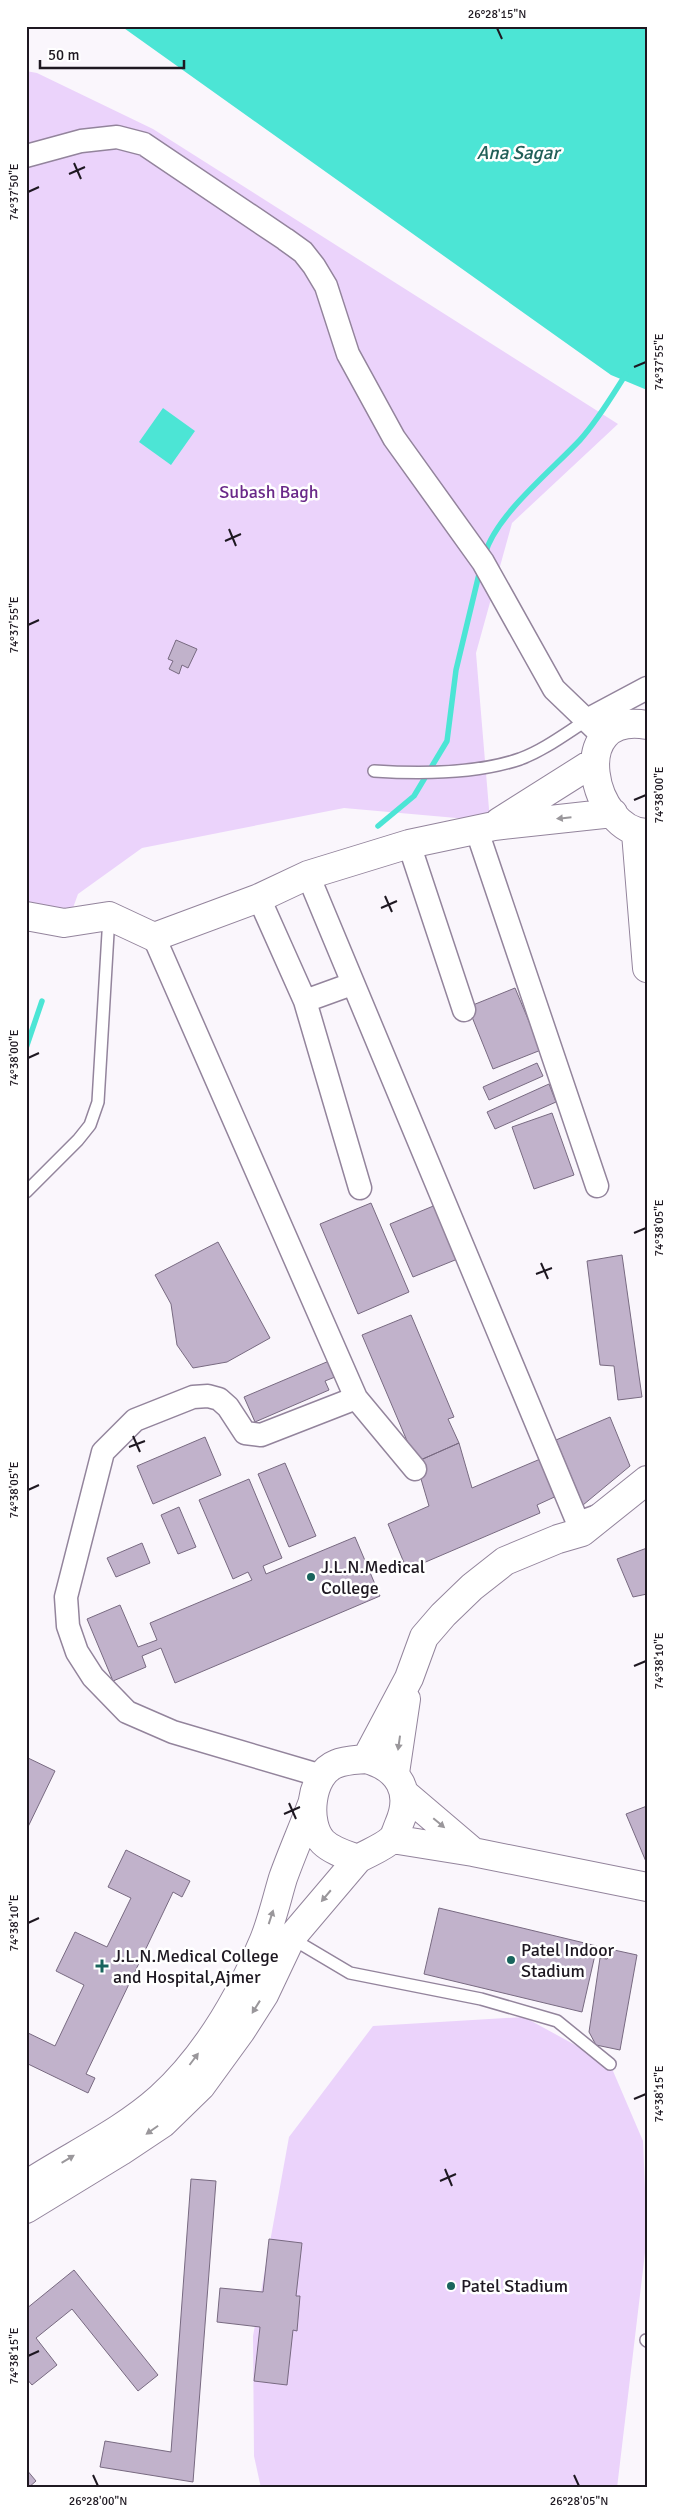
<svg xmlns="http://www.w3.org/2000/svg" width="673" height="2514" font-family="Signika,sans-serif">
	<style>
		.green { fill: #ebd3fb }
		.water { fill: #4ce5d5 }
		.lines { fill: none; stroke-linecap: round; stroke-linejoin: round }
		.stream { stroke: #4ce5d5; stroke-width: 5.5 }
		.building { fill: #c1b2cb; stroke: #786a81 }
		.lane-casing { stroke: #93849c; stroke-width: 14 }
		.street-casing { stroke: #93849c; stroke-width: 25 }
		.secondary-casing { stroke: #93849c; stroke-width: 30 }
		.lane { stroke: #fff; stroke-width: 11 }
		.street { stroke: #fff; stroke-width: 22 }
		.secondary { stroke: #fff; stroke-width: 28 }
		.oneway { fill: #9a979b }
		.ticks { fill: none; stroke: #1e1821; stroke-width: 2 }
		.poi-dot { fill: #19645d; stroke: #fff; stroke-width: 2 }
		.labels { text-anchor: middle; dominant-baseline: central; stroke-width: 5; stroke-linejoin: round; paint-order: stroke }
		.park-label { font-size: 18px; fill: #6a2989; stroke: #fff }
		.poi-label { font-size: 18px; fill: #1e1821; stroke: #fff; text-anchor: start }
		.water-label { font-size: 19px; font-style: italic; fill: #215f58; stroke: #fff }
		.neatline { fill: none; stroke: #1e1821; stroke-width: 2 }
		.ticks-label { font-size: 12px; text-anchor: middle; fill: #1e1821 }
	</style>
	<rect width="100%" height="100%" fill="#faf6fc"/>
	<path class="green" d="M26,71L37,73L153,129L618,424L512,523L476,653L490,821L344,808L142,848L78,894L65,930L26,926Z
		M524,2017L610,2064L643,2141L647,2236L617,2488H261L254,2456L253,2336L289,2137L373,2026Z"/>
	<path class="water" d="M121,26H647V390L611,375Z
		M163,408L195,431L171,465L139,442Z"/>
	<g class="lines">
		<path class="stream" d="M485,554C496,515 551,471 580,440C598,420 612,396 626,374
			M378,826L414,796L447,741L456,670L480,570
			M26,1048L42,1001"/>
	</g>
	<path class="building" d="M176,640L197,649L188,668L182,665L179,674L169,669L173,661L168,659Z
		M515,988L541,1050L493,1069L468,1007Z
		M537,1063L543,1076L489,1100L483,1087Z
		M549,1084L556,1102L495,1129L487,1112Z
		M552,1113L574,1175L534,1189L512,1127Z
		M443,1202L465,1256L413,1277L390,1224Z
		M371,1203L409,1292L358,1314L320,1224Z
		M218,1242L270,1338L227,1362L193,1368L177,1345L171,1304L155,1275Z
		M622,1255L642,1397L618,1400L614,1366L600,1365L587,1261Z
		M411,1315L454,1417L448,1419L459,1443L416,1462L362,1335Z
		M329,1361L335,1377L325,1381L329,1390L255,1422L244,1397Z
		M610,1417L630,1466L583,1505L556,1440Z
		M205,1437L221,1475L153,1504L137,1466Z
		M459,1443L472,1488L545,1457L561,1494L537,1505L540,1513L407,1570L388,1524L429,1506L416,1462Z
		M285,1463L316,1536L289,1547L258,1474Z
		M249,1479L282,1558L263,1566L266,1574L355,1537L380,1596L175,1683L161,1648L142,1656L146,1667L113,1681L87,1619L120,1605L138,1647L157,1640L150,1623L252,1580L248,1572L233,1579L199,1500Z
		M179,1507L196,1547L178,1554L161,1515Z
		M142,1543L150,1563L116,1577L107,1558Z
		M647,1548V1594L633,1597L617,1559Z
		M26,1757L55,1771L26,1831Z
		M647,1806V1864L626,1814Z
		M126,1850L190,1881L182,1897L173,1892L86,2074L95,2078L88,2093L26,2063V2032L55,2046L84,1985L56,1971L75,1932L107,1947L131,1898L108,1887Z
		M439,1908L597,1946L582,2012L424,1974Z
		M614,1950L637,1955L620,2050L596,2045L589,2032L600,1958L607,1959Z
		M191,2179L216,2181L193,2482L100,2467L105,2441L171,2452Z
		M269,2239L302,2243L296,2296H300L297,2331L293,2330L287,2385L254,2381L260,2327L217,2322L220,2288L263,2292Z
		M74,2270L158,2375L138,2391L72,2309L36,2338L57,2365L32,2385L26,2378V2309Z
		M26,2469L36,2481L28,2488H26Z"/>
	<g class="lines">
		<g class="lane-casing">
			<path id="lane" d="M374,771C419,774 476,774 520,759C544,750 565,734 587,720
				M26,1192L78,1140L90,1125L98,1102L109,916
				M291,1938L350,1973L481,1999L557,2021L610,2064
				M646,2340L647,2341"/>
		</g>
		<g class="street-casing">
			<path id="street" d="M26,156L81,141L117,137L144,144L285,239L303,252L314,266L326,286L348,354L394,438L483,562L554,689L604,737
				M587,720L647,688
				M476,828L597,1186
				M409,844L464,1010
				M308,875L578,1523L603,1514
				M259,898L305,1001L360,1188
				M154,937L356,1398L415,1469
				M305,1001L352,984
				M322,1776L173,1732L127,1712L93,1677L77,1652L68,1626L66,1597L103,1452L135,1420L193,1397L208,1396L219,1399L228,1407L245,1433L261,1435L356,1398"/>
		</g>
		<g class="secondary-casing">
			<path id="secondary" d="M647,725C565,711 592,832 647,833
				M499,822L594,762
				M636,833L647,968
				M26,916L64,923L109,916L154,937L259,898L308,875L409,844L494,826L613,813
				M366,1759L409,1678L424,1637L443,1615L472,1587L505,1561L558,1539L582,1532L647,1480
				M366,1759C399,1768 413,1792 399,1824C397,1829 395,1836 392,1839C384,1847 368,1853 358,1859C347,1855 332,1851 323,1842C305,1824 310,1774 336,1764C345,1760 356,1760 366,1759Z
				M395,1773L406,1699
				M405,1794L472,1851
				M392,1839L473,1852L647,1887
				M26,2185C70,2156 121,2133 160,2098C206,2056 240,1997 264,1940C272,1920 277,1898 283,1878C292,1853 303,1828 312,1804
				M26,2209L121,2151L163,2123L201,2086L241,2031L264,1995L291,1938L358,1859"/>
		</g>
		<use href="#lane" class="lane"/>
		<use href="#street" class="street"/>
		<use href="#secondary" class="secondary"/>
	</g>
	<defs><path id="oneway-solid" d="M-6-.8H1V-3.2L6.5 0L1 3.2V.8H-6Z" transform="scale(1.25)"/></defs>
	<g class="oneway">
		<use href="#oneway-solid" transform="translate(564 818) rotate(174)"/>
		<use href="#oneway-solid" transform="translate(399 1743) rotate(98)"/>
		<use href="#oneway-solid" transform="translate(439 1823) rotate(40)"/>
		<use href="#oneway-solid" transform="translate(326 1896) rotate(130)"/>
		<use href="#oneway-solid" transform="translate(271 1917) rotate(-72)"/>
		<use href="#oneway-solid" transform="translate(256 2007) rotate(122)"/>
		<use href="#oneway-solid" transform="translate(194 2059) rotate(-53)"/>
		<use href="#oneway-solid" transform="translate(152 2130) rotate(145)"/>
		<use href="#oneway-solid" transform="translate(68 2159) rotate(-31)"/>
	</g>
	<path class="ticks" d="M497,28L502,39M74,163L81,179M69,174L85,167M28,192L39,187M634,367L646,362M229,529L236,546M225,541L241,534M28,625L39,620M634,800L646,795M385,896L392,912M381,908L397,901M28,1058L39,1053M634,1233L646,1228M541,1263L548,1279M536,1274L552,1268M133,1436L140,1452M129,1447L145,1441M28,1490L39,1485M634,1666L646,1661M289,1803L296,1819M284,1814L300,1807M28,1923L39,1918M634,2099L646,2094M445,2169L452,2186M440,2181L456,2174M28,2356L39,2351M93,2475L98,2486M574,2475L579,2486"/>
	<g class="poi-dot">
		<circle cx="311" cy="1577" r="5"/>
		<circle cx="511" cy="1960" r="5"/>
		<path d="M99.5 1958.5h5v5h5v5h-5v5h-5v-5h-5v-5h5z"/>
		<circle cx="451" cy="2286" r="5"/>
	</g>
	<g class="labels">
		<g class="park-label">
			<text x="269" y="492">Subash Bagh</text>
		</g>
		<g class="poi-label">
			<text x="321" y="1567">J.L.N.Medical<tspan x="321" dy="21">College</tspan></text>
			<text x="521" y="1950">Patel Indoor<tspan x="521" dy="21">Stadium</tspan></text>
			<text x="113" y="1956">J.L.N.Medical College<tspan x="113" dy="21">and Hospital,Ajmer</tspan></text>
			<text x="461" y="2286">Patel Stadium</text>
		</g>
		<g class="water-label">
			<text x="518" y="153">Ana Sagar</text>
		</g>
	</g>
	<rect width="673" height="2514" fill="none" stroke="#ffffff" stroke-width="55"/>
	<path d="M40 60v8h144v-8" fill="none" stroke="#1e1821" stroke-width="2.5"/>
	<text x="48" y="60" font-size="15" fill="#1e1821" stroke="#ffffff" stroke-width="4" paint-order="stroke">50 m</text>
	<rect x="28" y="28" width="618" height="2458" class="neatline"/>
	<g class="ticks-label">
		<text x="497" y="18">26°28'15"N</text>
		<text transform="translate(14 192) rotate(-90)" y="4">74°37'50"E</text>
		<text transform="translate(659 362) rotate(-90)" y="4">74°37'55"E</text>
		<text transform="translate(14 625) rotate(-90)" y="4">74°37'55"E</text>
		<text transform="translate(659 795) rotate(-90)" y="4">74°38'00"E</text>
		<text transform="translate(14 1058) rotate(-90)" y="4">74°38'00"E</text>
		<text transform="translate(659 1228) rotate(-90)" y="4">74°38'05"E</text>
		<text transform="translate(14 1490) rotate(-90)" y="4">74°38'05"E</text>
		<text transform="translate(659 1661) rotate(-90)" y="4">74°38'10"E</text>
		<text transform="translate(14 1923) rotate(-90)" y="4">74°38'10"E</text>
		<text transform="translate(659 2094) rotate(-90)" y="4">74°38'15"E</text>
		<text transform="translate(14 2356) rotate(-90)" y="4">74°38'15"E</text>
		<text x="98" y="2505">26°28'00"N</text>
		<text x="579" y="2505">26°28'05"N</text>
	</g>
</svg>
